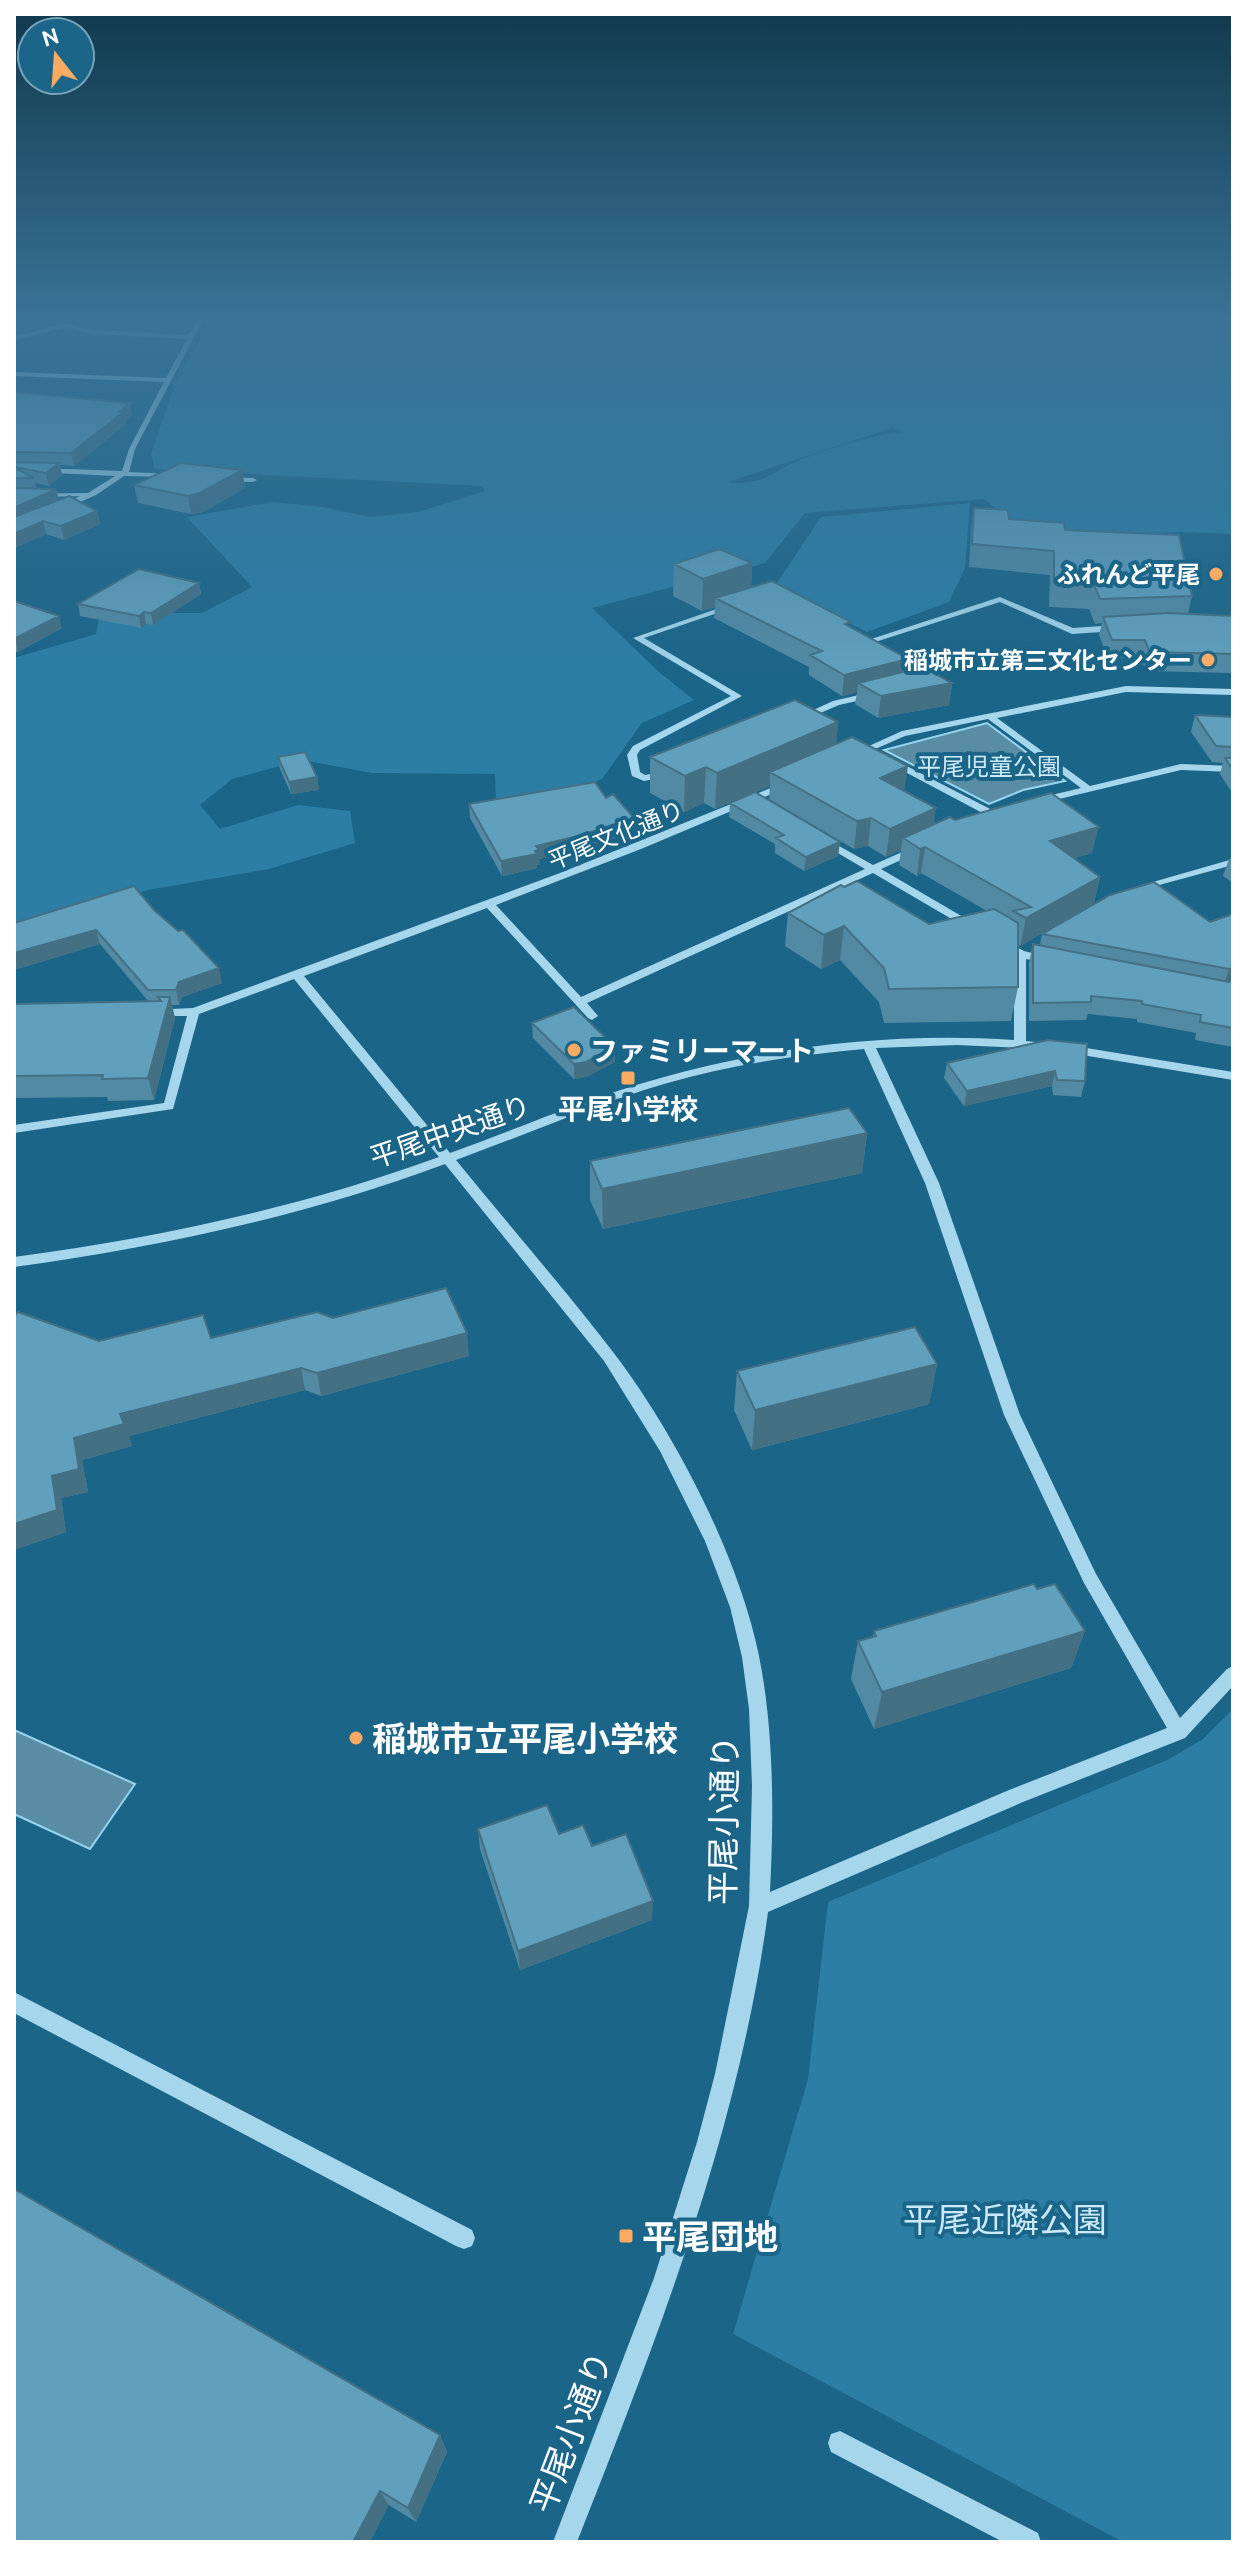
<svg xmlns="http://www.w3.org/2000/svg" width="1247" height="2556" font-family="Ubuntu,'Noto Sans JP',sans-serif">
	<style>
		.green { fill: #2c7ea5; fill-rule: evenodd }
		.water { fill: #598da6; stroke: #98d4ee; stroke-width: 2 }
		.lines { fill: none; stroke-linecap: round; stroke-linejoin: round }
		.minor { fill: #a5d6ec; fill-rule: evenodd }
		.wall { fill: #538aa3 }
		.shaded-wall { fill: #447084 }
		.building { fill: #61a0bd; stroke: #447084; stroke-width: 2 }
		.poi-dot { fill: #fdab62; stroke: #1b6588; stroke-width: 3 }
		.labels { text-anchor: middle; dominant-baseline: central; stroke-width: 8; stroke-linejoin: round; paint-order: stroke }
		.far-poi-label { font-size: 24px; font-weight: bold; fill: #fff; stroke: #1b6588; text-anchor: end }
		.far-park-label { font-size: 24px; fill: #caeaf9; stroke: #1b6588 }
		.far-street-label { font-size: 24px; fill: #fff; stroke: #1b6588 }
		.poi-label { font-size: 28px; font-weight: bold; fill: #fff; stroke: #1b6588; text-anchor: start }
		.street-label { font-size: 28px; fill: #fff; stroke: #1b6588 }
		.near-poi-label { font-size: 34px; font-weight: bold; fill: #fff; stroke: #1b6588; text-anchor: start }
		.near-street-label { font-size: 34px; fill: #fff; stroke: #1b6588 }
		.near-park-label { font-size: 34px; fill: #caeaf9; stroke: #1b6588 }
	</style>
	<rect width="100%" height="100%" fill="#1b6588"/>
	<path class="green" d="M211,320H1207L1233,330V534L1181,532L1053,539L1002,514L984,499L805,513L765,563L592,608L659,672L694,700L642,723L602,779L570,792L496,802L495,774L372,773L302,760L232,779L200,805L220,829L298,805L350,811L355,843L269,869L148,890L14,926V658L96,634L99,619L113,613H202L252,587L187,517L272,502L323,507L370,517L418,512L485,491L482,486L155,469L151,454L176,381ZM892,428L903,432C869,435 834,447 802,459C772,471 762,487 728,482Z
		M970,503L965,568L949,602L867,632L775,586L821,517Z
		M1233,1709V2542H1123L733,2334L808,2079L828,1902L1169,1759L1203,1739Z"/>
	<path class="water" d="M987,723L1065,781L1023,790L989,804L884,750Z
		M14,1730L135,1784L90,1849L14,1814Z"/>
	<g class="lines">
		<path class="minor" d="M42,320L65,324L90,320L72,325L91,330L189,335L197,320H203L135,449L129,472L173,474L175,477L124,476L96,495L62,510H59V506L80,496L14,498V494L88,493L115,476L14,471V467L122,471L129,449L164,382L14,376V372L166,378L187,339L91,334L65,327L14,340V336L59,325Z
			M1215,320L1233,323V327L1216,321Z
			M226,477L253,478L257,480L253,482L223,481Z
			M1000,597L1073,628L1116,625L1120,628L1116,631L1072,634L1000,602L869,644L862,642Z
			M728,605L735,607L644,638L742,696L640,750L637,755L640,772L645,775L667,771L670,772V776L644,781L632,776L627,755L633,746L731,696L633,638Z
			M1126,686L1233,689V695L1126,692L997,718L1090,786L1181,764L1233,766V772L1181,770L1038,804L1035,803V799L1081,788L988,719L905,736L857,757L849,755L902,731Z
			M872,692L875,693V697L839,705L804,720L796,718L833,701Z
			M893,759L998,813L999,815L990,817L890,764L888,762Z
			M783,783L786,784V788L641,849L496,905L581,997L865,869L819,842V838L823,837L873,865L911,848H919V852L881,869L975,924V928H967L873,873L587,1003L598,1016L592,1020L588,1018L487,908L304,976L450,1153C519,1128 586,1099 657,1079C772,1046 894,1032 1014,1040V955L997,944L999,942H1007L1024,951L1051,958L1053,960L1047,963L1026,959V1041L1047,1043L1049,1046L1047,1049L957,1045L876,1048L939,1183L1020,1415L1096,1574L1180,1718L1227,1669L1233,1666V1686L1185,1738L1023,1802L768,1912C739,2130 657,2339 577,2542H553L654,2278L697,2142L715,2074L749,1906L752,1786L749,1709L742,1657L730,1607L705,1541L660,1451L604,1361L445,1164C306,1216 160,1247 14,1267V1257C158,1238 302,1207 439,1157L294,979L199,1014L173,1109L14,1133V1125L164,1103L187,1016H154L150,1014V1010L193,1008L560,873ZM864,1049L925,1183L1004,1415L1084,1583L1167,1728L1009,1790L770,1892C774,1816 774,1730 759,1656C739,1557 675,1433 613,1352C563,1287 508,1224 456,1160C525,1135 593,1105 664,1084C729,1065 797,1055 864,1049Z
			M1233,859V865L1137,891L1132,888Z
			M1068,1045L1233,1072V1080L1064,1052L1062,1049L1064,1046Z
			M14,1992L472,2230L475,2238L472,2246L464,2249L456,2246L14,2013Z
			M840,2431L1038,2533L1041,2542H1003L831,2452L828,2443L831,2434Z"/>
	</g>
	<path class="wall" d="M14,392L132,415L125,421L126,424L74,466L60,465L62,475L49,486L35,483L37,489H56L59,500L97,511L100,524L64,540L46,534L17,547L14,546Z
		M242,470L245,488L203,512L191,514L138,503L134,485Z
		M974,508L1009,519L1065,530L1192,596L1188,614L1233,616V673L1146,671L1141,659L1108,658L1099,635L1102,623L1095,624L1089,609L1049,607L1050,575L969,567L971,530Z
		M752,563L751,587L851,627L907,671L952,683L949,705L878,718L855,704L857,692L842,696L809,675V667L714,618L715,607L702,611L673,596L674,564Z
		M199,583L201,594L153,625L146,624L141,628L80,616L78,604Z
		M14,601L62,628L18,652L14,651Z
		M1195,715L1233,717V794L1220,774L1223,763L1212,762L1191,732Z
		M838,722L836,744L904,791L934,825L955,820L1092,853L1075,858L1100,877L1094,903L1020,946L1018,944V987L1011,1021L884,1023L879,1002L840,960L821,969L785,946L788,913L929,924L987,911L921,873L917,876L899,865L901,850L886,857L868,846L854,849L769,799L770,786L715,809L704,803L684,812L650,793V757Z
		M278,757L317,777L319,790L291,794L280,769Z
		M606,798L634,818V832L582,849L539,859L540,865H537V868L502,876L470,818L469,804Z
		M730,803L840,842L838,856L804,871L775,853V844L729,817Z
		M1233,857V883L1223,876L1229,859Z
		M154,910L222,983L182,997L179,1005H172L175,1018L154,1100L108,1101L107,1097L14,1098V1004L149,1002L100,944L14,970V923Z
		M1233,914V1047L1195,1040L1196,1033L1137,1022V1019L1088,1014L1086,1020L1029,1021V962L1033,944L1040,945L1042,934L1210,922Z
		M532,1023L615,1047V1062L586,1077L574,1079L533,1038Z
		M1048,1040L1085,1081L1081,1097L1053,1095L1052,1086L964,1106L944,1078L947,1063Z
		M867,1133L862,1173L603,1229L590,1200V1161Z
		M333,1318L469,1356L321,1396L305,1390L129,1436L132,1446L82,1460L88,1492L61,1498L66,1532L14,1550L99,1341L211,1338Z
		M937,1364L929,1404L752,1450L734,1410L737,1371Z
		M1037,1589L1085,1631L1071,1668L874,1729L851,1679L858,1641L873,1637L874,1631Z
		M478,1829L559,1834L592,1846L652,1920L520,1970L480,1849Z
		M440,2435L447,2452L416,2522L389,2505L14,2542Z"/>
	<path class="shaded-wall" d="M130,403L132,415L125,421L126,424L74,466L71,453Z
		M59,463L62,475L49,486L46,473Z
		M242,470L245,488L203,512L191,514L188,496Z
		M56,489L59,502L14,523V508Z
		M97,511L100,524L64,540L61,526Z
		M43,521L46,534L17,547L14,534Z
		M752,563L751,595L715,598V607L702,611L703,579Z
		M199,583L201,594L153,625L151,613Z
		M144,612L146,624L141,628L139,616Z
		M59,616L62,628L18,652L15,639Z
		M908,659L906,680L858,683L857,692L842,696L844,675Z
		M952,683L949,705L878,718L881,696Z
		M838,722L835,757L770,772V786L715,809L717,773Z
		M908,766L904,793L880,778Z
		M706,767L704,803L684,812L685,776Z
		M317,777L319,790L291,794L289,782Z
		M936,808L932,836L903,838L901,850L886,857L890,829Z
		M634,818V832L582,849L539,859L540,865H537V868L502,876L501,861L536,846Z
		M871,818L868,846L854,849L857,821Z
		M1099,827L1092,853L1045,867L1050,841Z
		M840,842L838,856L804,871L806,857Z
		M925,847L921,873L917,876L920,849Z
		M1100,877L1094,903L1020,946L1026,918Z
		M844,926L840,960L821,969L824,935Z
		M96,930L100,944L14,970V953Z
		M219,968L222,983L182,997L179,1005L176,990L179,982Z
		M1233,968V983L1223,987L1229,969Z
		M170,997L175,1018L154,1100L148,1078Z
		M615,1047V1062L586,1077L574,1079V1064Z
		M1055,1071L1052,1086L964,1106L967,1091Z
		M867,1133L862,1173L603,1229L602,1189Z
		M467,1333L469,1356L321,1396L317,1373Z
		M937,1364L929,1404L752,1450L755,1410Z
		M301,1368L305,1390L129,1436L132,1446L82,1460L88,1492L61,1498L66,1532L14,1550V1524L52,1476L74,1438L120,1414Z
		M1085,1631L1071,1668L874,1729L882,1692Z
		M653,1901L652,1920L520,1970L518,1951Z
		M440,2435L447,2452L416,2522L408,2508Z
		M380,2491L389,2505L370,2542H353Z"/>
	<path class="building" d="M14,392L130,403L119,412H124L71,453L14,452Z
		M14,462L59,463L46,473L14,467Z
		M181,463L242,470L200,493L188,496L134,485Z
		M14,467L34,478H14Z
		M14,488L56,489L14,508Z
		M69,496L97,511L61,526L43,521L14,534V517Z
		M974,508L1008,510L1009,519L1064,523L1065,530L1179,535L1192,596L1100,599L1094,585L1054,583V551L972,544Z
		M719,549L752,563L703,579L674,564Z
		M139,569L199,583L151,613L144,612L139,616L78,604Z
		M772,581L851,622L845,624L908,659L844,675L810,655L822,651L715,598Z
		M14,601L59,616L14,639Z
		M1168,613L1233,616V654L1150,652L1145,640H1112L1103,617Z
		M923,667L952,683L881,696L858,683Z
		M795,700L838,722L717,773L706,767L685,776L650,757Z
		M1195,715L1233,717V747L1216,746Z
		M852,737L908,766L880,778L936,808L890,829L871,818L857,821L770,772Z
		M305,752L317,777L289,782L278,757Z
		M1225,758H1233V770Z
		M595,782L606,798L613,794L634,818L582,835L536,846L539,850L535,851L537,854L501,861L469,804Z
		M755,792L840,842L806,857L776,838L784,835L730,803Z
		M1051,793L1099,827L1050,841L1100,877L1026,918L1013,911L1031,907L925,847L920,849L903,838L950,817L955,820Z
		M857,881L929,924L994,909L1018,923V987L889,989L884,968L844,926L824,935L788,913L841,885L844,887Z
		M1154,882L1210,922L1233,914V968L1229,969L1042,934L1110,895Z
		M134,886L154,910L178,931L183,930L219,968L179,982L176,990H148L96,930L14,953V923Z
		M1033,944L1229,982L1233,981V1028L1200,1022L1201,1015L1142,1004V1001L1091,996V1002L1033,1003Z
		M158,997H170L148,1078L102,1079L103,1075L14,1076V1004L161,1001Z
		M574,1007L615,1047L586,1062L574,1064L532,1023Z
		M1048,1040L1087,1044L1085,1081L1057,1080L1055,1071L967,1091L947,1063Z
		M849,1108L867,1133L602,1189L590,1161Z
		M446,1288L467,1333L317,1373L301,1368L120,1414L124,1424L74,1438L79,1469L52,1476L57,1510L14,1524V1316L18,1312L99,1341L203,1315L211,1338L317,1312L333,1318Z
		M915,1327L937,1364L755,1410L737,1371Z
		M1034,1584L1037,1589L1055,1584L1085,1631L882,1692L858,1641L876,1636L874,1631Z
		M547,1805L559,1834L583,1825L592,1846L626,1834L653,1901L518,1951L478,1829Z
		M14,2189L440,2435L408,2508L380,2491L353,2542H14Z"/>
	<linearGradient id="sky" x2="0" y2="1"><stop stop-color="#0f384b"/><stop offset="0.47" stop-color="#397396"/><stop offset="1" stop-color="#397396" stop-opacity="0"/></linearGradient>
	<rect width="1247" height="677" fill="url(#sky)"/>
	<g class="poi-dot">
		<circle cx="1216" cy="574" r="8"/>
		<circle cx="1208" cy="660" r="8"/>
		<circle cx="574" cy="1050" r="8"/>
		<rect x="620" y="1070" width="16" height="16" rx="4"/>
		<circle cx="356" cy="1738" r="8"/>
		<rect x="618" y="2228" width="16" height="16" rx="4"/>
	</g>
	<g class="labels">
		<g class="far-poi-label">
			<text x="1200" y="574">ふれんど平尾</text>
			<text x="1192" y="660">稲城市立第三文化センター</text>
		</g>
		<g class="far-park-label">
			<text x="989" y="766">平尾児童公園</text>
		</g>
		<g class="far-street-label">
			<text transform="translate(616 835) rotate(-22)">平尾文化通り</text>
		</g>
		<g class="poi-label">
			<text x="590" y="1050">ファミリーマート</text>
			<text x="628" y="1108" text-anchor="middle">平尾小学校</text>
		</g>
		<g class="street-label">
			<text transform="translate(450 1131) rotate(-19)">平尾中央通り</text>
		</g>
		<g class="near-poi-label">
			<text x="372" y="1738">稲城市立平尾小学校</text>
			<text x="642" y="2236">平尾団地</text>
		</g>
		<g class="near-street-label">
			<text transform="translate(723 1820) rotate(-89)">平尾小通り</text>
			<text transform="translate(570 2432) rotate(-69)">平尾小通り</text>
		</g>
		<g class="near-park-label">
			<text x="1005" y="2219">平尾近隣公園</text>
		</g>
	</g>
	<rect width="1247" height="2556" fill="none" stroke="#ffffff" stroke-width="32"/>
	<g transform="translate(56 56) rotate(343)"><circle r="38" fill="#1b6588" stroke="#76a3b8" stroke-width="2"/>
	<path d="M0-6L14 30L0 20L-14 30Z" fill="#fdab62"/>
	<text y="-12" font-size="22" font-weight="bold" text-anchor="middle" fill="#ffffff">N</text>
	</g>
</svg>
